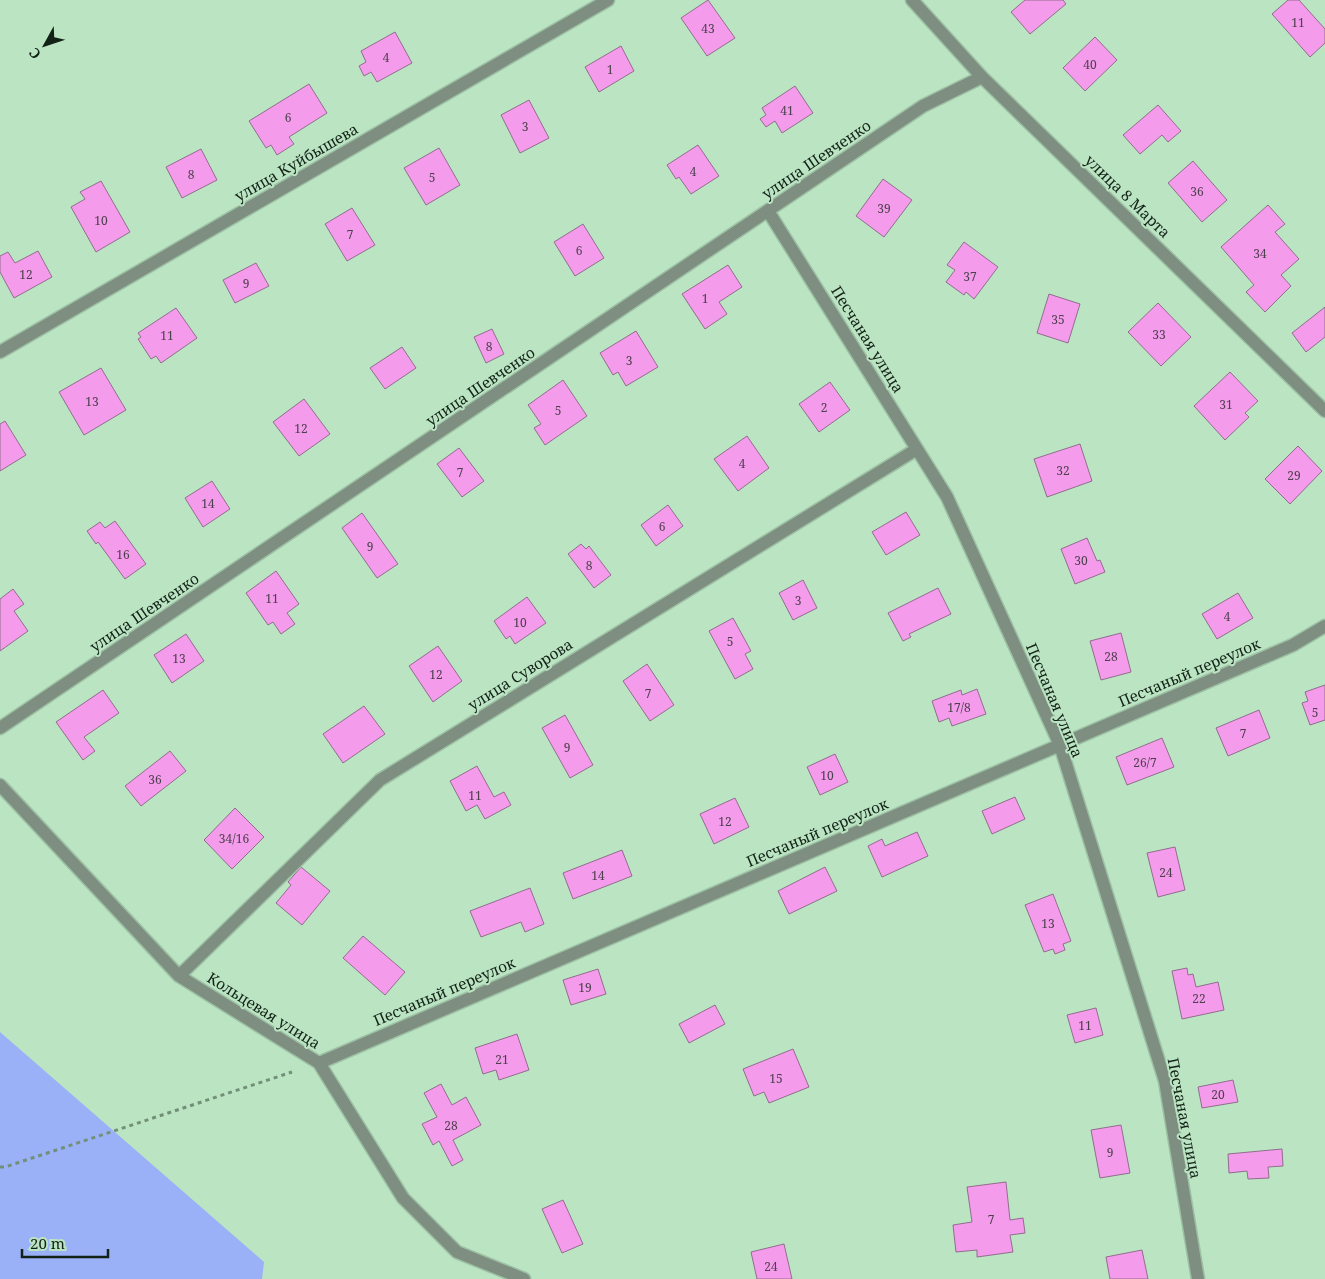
<svg xmlns="http://www.w3.org/2000/svg" width="1325" height="1279" font-family="'Noto Serif',serif">
	<style>
		.green { fill: #9ab0f7 }
		.building { fill: #f59bec; stroke: #916d8c }
		.lines { fill: none; stroke-linecap: round; stroke-linejoin: round }
		.minor-casing { stroke: #9dc1a4; stroke-width: 15 }
		.path { stroke: #729078; stroke-width: 3; stroke-dasharray: 4 4; stroke-linecap: butt }
		.minor { stroke: #7e8f81; stroke-width: 12 }
		.labels { text-anchor: middle; dominant-baseline: central; stroke-width: 4; stroke-linejoin: round; paint-order: stroke }
		.number-label { font-size: 12px; fill: #4c404c }
		.street-label { font-size: 15px; fill: #132216; stroke: #bbe4c3 }
	</style>
	<rect width="100%" height="100%" fill="#bbe4c3"/>
	<path class="green" d="M0,1032L264,1262L262,1279H0Z"/>
	<path class="building" d="M708,0L735,38L707,56L681,18Z
		M1025,0H1063L1066,4L1030,34L1011,12Z
		M1288,0H1299L1325,29V43L1310,57L1272,14Z
		M395,32L412,63L377,82L371,72L364,76L359,66L366,62L361,51Z
		M1095,37L1117,60L1085,91L1063,68Z
		M621,46L634,71L599,92L585,67Z
		M309,84L327,113L289,137L294,144L277,155L271,145L266,148L249,121Z
		M795,86L813,113L782,133L775,121L766,127L760,119L766,115L762,108Z
		M529,100L549,138L520,153L501,115Z
		M1158,105L1181,131L1168,142L1162,135L1140,154L1123,135Z
		M698,145L719,176L691,194L679,177L676,179L667,165Z
		M439,148L460,185L426,205L404,168Z
		M201,149L217,180L182,198L166,167Z
		M1193,161L1227,200L1202,222L1168,183Z
		M883,179L912,200L884,237L856,216Z
		M101,181L130,232L96,252L71,207L85,199L80,192Z
		M1268,205L1285,224L1275,232L1299,259L1281,275L1291,286L1265,312L1246,292L1254,285L1221,247Z
		M352,208L375,245L347,261L325,224Z
		M583,224L604,258L575,276L554,242Z
		M964,242L998,267L974,299L966,292L964,295L946,282L955,270L947,265Z
		M38,251L52,277L14,298L0,272V256L8,252L15,263Z
		M256,263L269,286L235,303L223,280Z
		M728,265L742,287L719,302L727,314L705,329L682,294Z
		M1049,294L1080,304L1068,343L1037,333Z
		M1158,303L1191,337L1161,366L1128,332Z
		M1325,307V337L1306,352L1292,333Z
		M176,308L197,338L161,363L156,356L151,359L138,339L141,337L138,333Z
		M492,329L504,354L486,363L474,337Z
		M636,331L658,367L626,386L618,372L613,375L600,353Z
		M402,347L416,368L385,389L370,368Z
		M101,368L126,410L84,435L59,392Z
		M1230,372L1258,401L1245,413L1249,417L1225,440L1194,406Z
		M563,380L587,416L545,445L534,428L541,424L528,405Z
		M830,382L850,410L819,432L799,404Z
		M304,399L330,434L299,456L273,422Z
		M5,421L26,455L0,471V424Z
		M747,436L769,468L738,491L714,459Z
		M1080,444L1092,481L1047,497L1034,459Z
		M1298,446L1322,471L1290,504L1265,479Z
		M459,448L484,481L462,497L437,464Z
		M212,481L230,509L203,527L185,498Z
		M668,505L683,526L656,546L641,525Z
		M906,512L920,535L886,555L872,532Z
		M362,513L398,564L377,578L342,528Z
		M115,521L146,564L125,579L98,542L96,544L87,531L100,522L105,528Z
		M1087,538L1097,561L1100,560L1105,572L1075,584L1061,549Z
		M581,544L586,549L589,546L611,575L594,588L568,554Z
		M276,571L299,604L287,613L295,624L281,634L273,622L268,625L246,593Z
		M803,580L817,608L793,620L779,593Z
		M938,588L951,614L909,634L911,637L903,641L888,613Z
		M13,589L24,604L14,611L28,631L0,651V599Z
		M1238,593L1253,618L1217,639L1202,614Z
		M527,597L546,623L515,644L510,636L506,639L494,621Z
		M733,618L751,651L745,654L753,669L735,679L709,631Z
		M1121,633L1131,672L1101,680L1090,641Z
		M186,634L204,661L172,683L154,655Z
		M438,646L462,681L433,702L409,666Z
		M647,664L674,705L650,721L623,681Z
		M1325,685V720L1310,725L1302,703L1308,701L1305,692Z
		M977,689L986,714L952,726L949,718L939,722L932,701L961,690L962,695Z
		M103,690L119,713L84,737L95,751L83,760L56,722Z
		M364,706L385,734L343,763L323,734Z
		M1259,710L1270,738L1228,756L1216,728Z
		M565,715L593,765L570,778L542,728Z
		M1162,738L1174,767L1127,785L1116,757Z
		M170,751L186,771L141,806L125,786Z
		M835,754L848,782L820,795L807,767Z
		M477,766L494,797L504,792L511,805L485,819L477,805L466,811L450,781Z
		M1015,797L1025,819L992,834L982,811Z
		M735,798L749,827L714,844L700,814Z
		M235,808L264,837L232,869L204,840Z
		M917,832L928,856L882,877L868,846L882,839L885,846Z
		M1175,847L1185,890L1158,897L1147,853Z
		M622,850L632,876L573,899L563,873Z
		M301,867L330,891L302,925L276,903L291,885L288,882Z
		M825,867L837,891L789,914L778,891Z
		M530,888L544,924L525,932L521,922L481,937L470,911Z
		M1053,894L1071,941L1063,944L1065,950L1055,954L1053,949L1044,952L1025,905Z
		M363,936L405,972L385,995L343,958Z
		M1187,968L1188,975L1193,974L1196,987L1218,982L1224,1010L1182,1019L1172,971Z
		M598,969L606,994L571,1005L563,980Z
		M715,1005L725,1024L689,1043L679,1024Z
		M1096,1008L1103,1035L1075,1043L1067,1015Z
		M517,1034L529,1070L499,1080L496,1070L483,1074L475,1048Z
		M793,1049L809,1087L769,1103L764,1092L754,1096L743,1069Z
		M1233,1080L1238,1102L1202,1108L1198,1087Z
		M441,1084L452,1105L466,1097L481,1125L453,1140L463,1160L452,1166L439,1141L433,1145L422,1124L437,1117L424,1093Z
		M1121,1125L1130,1173L1100,1178L1091,1130Z
		M1282,1149L1283,1166L1268,1167L1269,1178L1248,1179L1247,1171L1229,1173L1228,1154Z
		M1006,1182L1010,1220L1023,1218L1025,1233L1010,1235L1013,1252L977,1257V1250L956,1252L953,1225L972,1222L967,1187Z
		M563,1200L583,1244L562,1253L542,1209Z
		M784,1244L792,1279H757L751,1252Z
		M1142,1250L1148,1279H1110L1106,1257Z"/>
	<g class="lines">
		<g class="minor-casing">
			<path id="minor" d="M912,0L982,77L1325,411
				M768,211L947,497L1060,745L1165,1081L1198,1279
				M0,352L608,0
				M0,728L923,106L982,77
				M0,785L179,976L319,1063L403,1198L457,1252L524,1279
				M179,976L380,780L917,449
				M319,1063L1293,645L1325,626"/>
		</g>
		<path class="path" d="M0,1167H5L292,1072"/>
		<use href="#minor" class="minor"/>
	</g>
	<g class="labels">
		<g class="number-label">
			<text x="1298" y="22">11</text>
			<text x="708" y="28">43</text>
			<text x="386" y="57">4</text>
			<text x="1090" y="64">40</text>
			<text x="610" y="69">1</text>
			<text x="787" y="110">41</text>
			<text x="288" y="117">6</text>
			<text x="525" y="126">3</text>
			<text x="693" y="171">4</text>
			<text x="191" y="174">8</text>
			<text x="432" y="177">5</text>
			<text x="1197" y="191">36</text>
			<text x="884" y="208">39</text>
			<text x="101" y="220">10</text>
			<text x="350" y="234">7</text>
			<text x="579" y="250">6</text>
			<text x="1260" y="253">34</text>
			<text x="26" y="274">12</text>
			<text x="970" y="276">37</text>
			<text x="246" y="283">9</text>
			<text x="705" y="298">1</text>
			<text x="1058" y="319">35</text>
			<text x="1159" y="334">33</text>
			<text x="167" y="335">11</text>
			<text x="489" y="346">8</text>
			<text x="629" y="360">3</text>
			<text x="92" y="401">13</text>
			<text x="1226" y="404">31</text>
			<text x="824" y="407">2</text>
			<text x="558" y="410">5</text>
			<text x="301" y="428">12</text>
			<text x="742" y="463">4</text>
			<text x="1063" y="470">32</text>
			<text x="460" y="472">7</text>
			<text x="1294" y="475">29</text>
			<text x="208" y="503">14</text>
			<text x="662" y="526">6</text>
			<text x="370" y="546">9</text>
			<text x="123" y="554">16</text>
			<text x="1081" y="560">30</text>
			<text x="589" y="565">8</text>
			<text x="272" y="598">11</text>
			<text x="798" y="600">3</text>
			<text x="1227" y="616">4</text>
			<text x="520" y="622">10</text>
			<text x="730" y="641">5</text>
			<text x="1111" y="656">28</text>
			<text x="179" y="658">13</text>
			<text x="436" y="674">12</text>
			<text x="648" y="693">7</text>
			<text x="959" y="707">17/8</text>
			<text x="1315" y="712">5</text>
			<text x="1243" y="733">7</text>
			<text x="567" y="747">9</text>
			<text x="1145" y="762">26/7</text>
			<text x="827" y="775">10</text>
			<text x="155" y="779">36</text>
			<text x="475" y="795">11</text>
			<text x="725" y="821">12</text>
			<text x="234" y="838">34/16</text>
			<text x="1166" y="872">24</text>
			<text x="598" y="875">14</text>
			<text x="1048" y="923">13</text>
			<text x="585" y="987">19</text>
			<text x="1199" y="998">22</text>
			<text x="1085" y="1025">11</text>
			<text x="502" y="1059">21</text>
			<text x="776" y="1078">15</text>
			<text x="1218" y="1094">20</text>
			<text x="451" y="1125">28</text>
			<text x="1110" y="1152">9</text>
			<text x="991" y="1219">7</text>
			<text x="771" y="1266">24</text>
		</g>
		<g class="street-label">
			<text transform="translate(816 159) rotate(-34)">улица Шевченко</text>
			<text transform="translate(296 162) rotate(-30)">улица Куйбышева</text>
			<text transform="translate(1128 196) rotate(44)">улица 8 Марта</text>
			<text transform="translate(868 339) rotate(58)">Песчаная улица</text>
			<text transform="translate(480 386) rotate(-34)">улица Шевченко</text>
			<text transform="translate(144 612) rotate(-34)">улица Шевченко</text>
			<text transform="translate(1189 672) rotate(-23)">Песчаный переулок</text>
			<text transform="translate(520 674) rotate(-32)">улица Суворова</text>
			<text transform="translate(1055 700) rotate(67)">Песчаная улица</text>
			<text transform="translate(817 832) rotate(-23)">Песчаный переулок</text>
			<text transform="translate(444 991) rotate(-23)">Песчаный переулок</text>
			<text transform="translate(264 1010) rotate(32)">Кольцевая улица</text>
			<text transform="translate(1185 1118) rotate(79)">Песчаная улица</text>
		</g>
	</g>
	<g transform="translate(45 45) rotate(230)" stroke="#bbe4c3" stroke-width="4" paint-order="stroke">
	<path d="M0-4L9 19L0 12L-9 19Z" fill="#132216"/>
	<text y="-8" font-size="14" font-weight="bold" text-anchor="middle" fill="#132216">С</text>
	</g>
	<path d="M22 1249v8h86v-8" fill="none" stroke="#132216" stroke-width="2.5"/>
	<text x="30" y="1249" font-size="15" fill="#132216" stroke="#bbe4c3" stroke-width="4" paint-order="stroke">20 m</text>
</svg>
